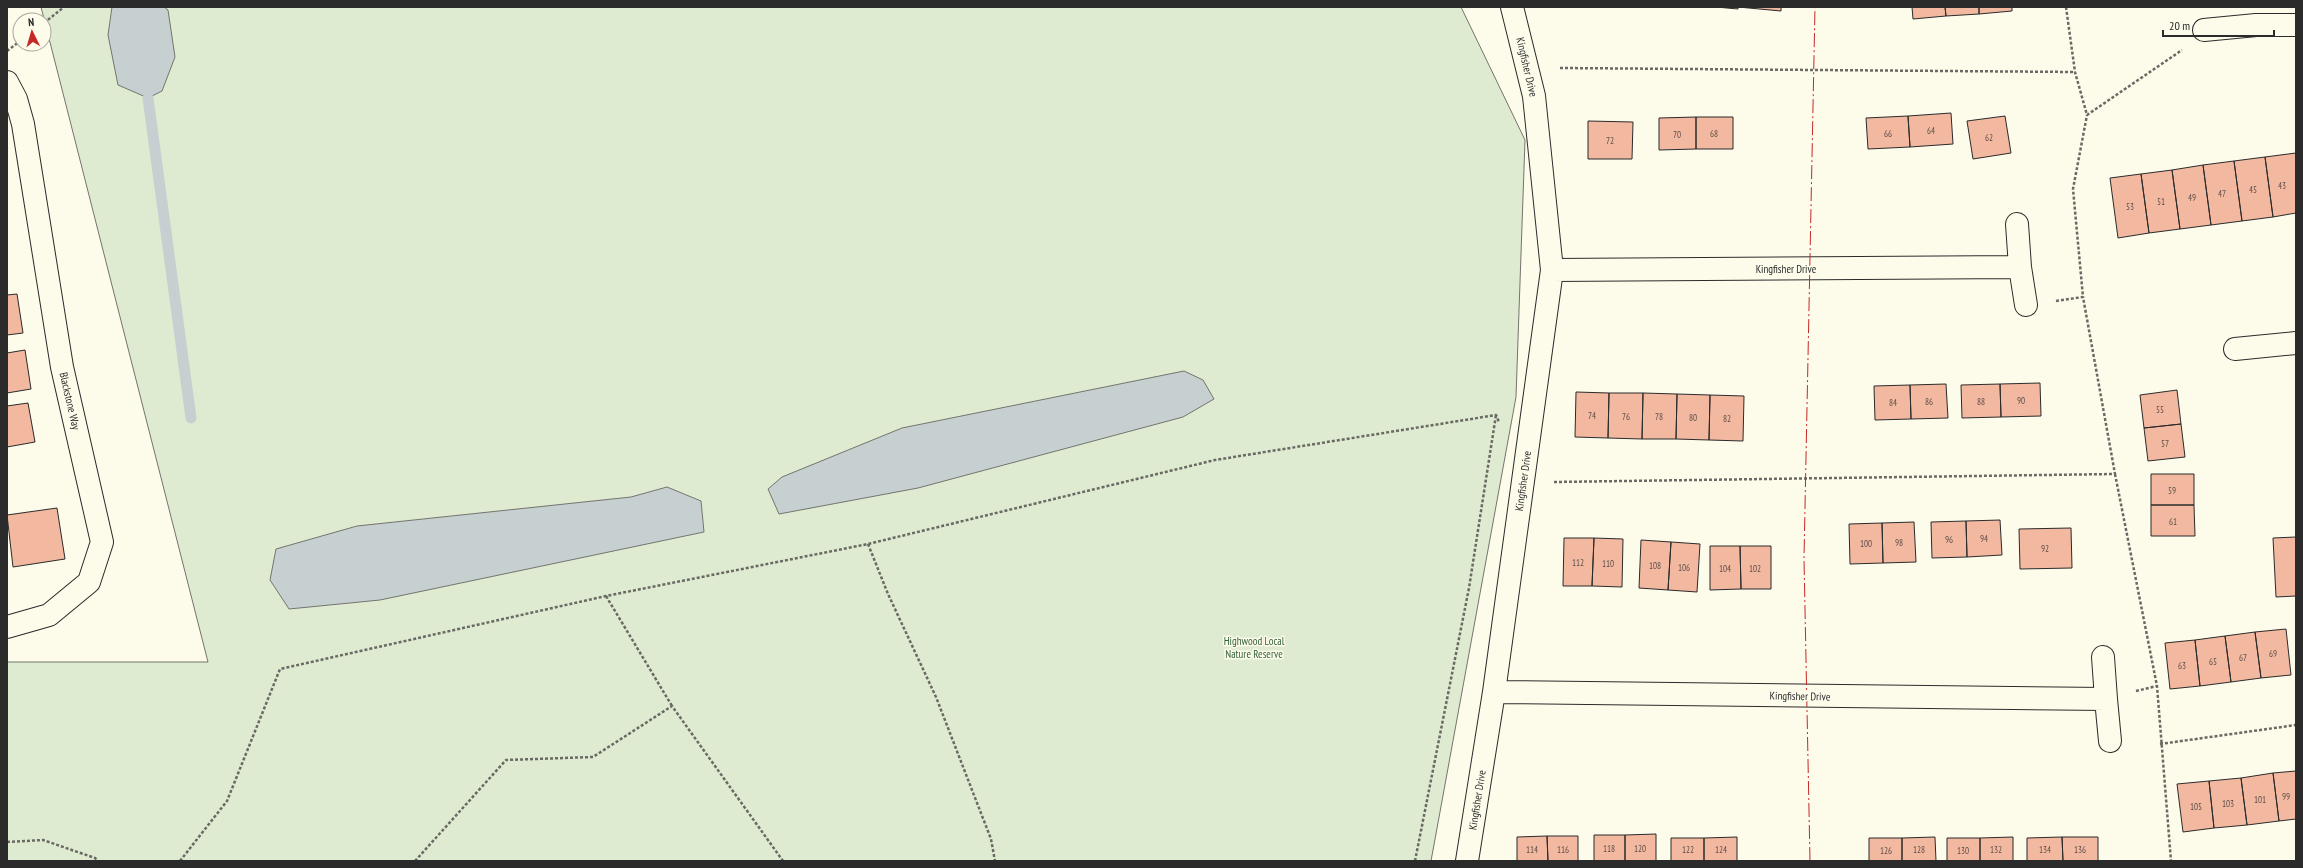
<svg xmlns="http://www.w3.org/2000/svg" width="2303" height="868" font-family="'PT Sans Narrow',sans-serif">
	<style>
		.green { fill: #deebd1; stroke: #74746e }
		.water { fill: #c7d0d0; stroke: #74746e }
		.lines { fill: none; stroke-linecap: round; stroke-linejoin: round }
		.stream { stroke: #c7d0d0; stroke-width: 11 }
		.building { fill: #f2b8a0; stroke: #2b2b2b }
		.minor-casing { stroke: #2b2b2b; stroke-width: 24 }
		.path { stroke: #6a6964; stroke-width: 2.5; stroke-dasharray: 3 2; stroke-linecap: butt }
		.minor { stroke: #fdfbea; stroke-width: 22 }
		.power { stroke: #c62828; stroke-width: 1; stroke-dasharray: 14 3 2 3; stroke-linecap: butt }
		.labels { text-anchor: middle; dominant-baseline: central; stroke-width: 3; stroke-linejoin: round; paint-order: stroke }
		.number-label { font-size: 9px; fill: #5d4e48 }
		.street-label { font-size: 11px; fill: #2b2b2b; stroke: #fdfbea }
		.park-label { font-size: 11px; fill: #34623c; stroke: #fdfbea }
	</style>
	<rect width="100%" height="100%" fill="#fdfbea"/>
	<path class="green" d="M41,7H1461L1525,140L1516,397L1431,861H7V662H208Z"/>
	<path class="water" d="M112,7H164L168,10L175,57L162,91L148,98L118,85L108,35Z
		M1184,371L1203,380L1214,399L1183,417L918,488L779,514L768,489L782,477L902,428Z
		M667,487L701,501L704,532L380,600L289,609L270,580L276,549L357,526L631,497Z"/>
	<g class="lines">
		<path class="stream" d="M148,98L191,418"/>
	</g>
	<path class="building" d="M1716,7H1738V9Z
		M1738,7H1781V11Z
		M1912,7H1945L1946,16L1913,19Z
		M1945,7H1979V14L1946,16Z
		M1979,7H2012V11L1979,14Z
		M1951,113L1953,144L1910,147L1908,116Z
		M1908,116L1910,147L1868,149L1866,118Z
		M2005,116L2011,153L1973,159L1967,121Z
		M1696,117H1733V149H1696Z
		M1696,117V149L1659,150V118Z
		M1588,121L1633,122L1632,159H1588Z
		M2296,153V213L2273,217L2265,157Z
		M2265,157L2273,217L2242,221L2234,161Z
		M2234,161L2242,221L2211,225L2203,165Z
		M2203,165L2211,225L2180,229L2172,170Z
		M2172,170L2180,229L2149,233L2141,174Z
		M2141,174L2149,233L2118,238L2110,178Z
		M17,294L23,333L7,335V295Z
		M25,350L31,389L7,393V353Z
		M2040,383L2041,416L2001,417L2000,384Z
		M1946,384L1948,418L1911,419L1910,385Z
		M2000,384L2001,417L1962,418L1961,385Z
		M1910,385L1911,419L1875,420L1874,386Z
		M2177,390L2181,424L2144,428L2140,395Z
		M1576,392L1609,393L1608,438L1575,437Z
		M1609,393H1643L1642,439L1608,438Z
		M1643,393L1677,394L1676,439H1642Z
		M1677,394L1710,395L1709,440L1676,439Z
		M1710,395L1744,396L1743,441L1709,440Z
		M28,403L35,442L7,447V406Z
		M2181,424L2185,457L2148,461L2144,428Z
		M2151,474H2194V505H2151Z
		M2151,505H2194L2195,536H2151Z
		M57,508L65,559L13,567L7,515Z
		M2000,520L2002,555L1967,557L1966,521Z
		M1966,521L1967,557L1932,558L1931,522Z
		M1914,522L1916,562L1883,563L1882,523Z
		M1882,523L1883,563L1850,564L1849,524Z
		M2071,528L2072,568L2020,569L2019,529Z
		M2296,537V596L2276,597L2273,538Z
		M1564,538H1594L1592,586H1563Z
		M1594,538L1623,539L1622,587L1592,586Z
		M1641,540L1671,542L1668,590L1639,588Z
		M1671,542L1700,544L1697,592L1668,590Z
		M1710,546H1740L1741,589L1710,590Z
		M1740,546H1771V589H1741Z
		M2286,629L2291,675L2261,678L2255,632Z
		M2255,632L2261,678L2231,682L2225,636Z
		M2225,636L2231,682L2200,686L2195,640Z
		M2195,640L2200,686L2170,689L2165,643Z
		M2296,771V819L2279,821L2273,773Z
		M2273,773L2279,821L2247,825L2241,778Z
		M2241,778L2247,825L2214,828L2209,781Z
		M2209,781L2214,828L2183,832L2177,784Z
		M1656,834V861H1625V835Z
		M1594,835H1625V861H1594Z
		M1547,836H1578V861H1548Z
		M1547,836L1548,861H1517V837Z
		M1737,837V861H1704V838Z
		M1935,837L1936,861H1902V838Z
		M2013,837V861H1980V838Z
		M2062,837L2063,861H2027V838Z
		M2062,837H2098V861H2063Z
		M1671,838H1704V861H1671Z
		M1869,838H1902V861H1869Z
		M1947,838H1980V861H1947Z"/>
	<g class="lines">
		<g class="minor-casing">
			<path id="minor" d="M2204,30L2256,25H2296
				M7,82L16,99L23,124L62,367L102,542L89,582L49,615L7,627
				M2020,267L2026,305
				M1552,270L2020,267L2017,224
				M2235,349L2296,343
				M2103,657L2106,699
				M1494,692L2106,699L2110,741
				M1467,861L1494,692L1552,270L1534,96L1512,7"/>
		</g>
		<path class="path" d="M2066,7L2075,72L2087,115L2182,50
			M44,23L64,7
			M7,51L20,41
			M1560,68L2075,72
			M2056,301L2083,297L2073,189L2087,115
			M2115,474L2157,686L2171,861
			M1554,482L2115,474L2083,297
			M868,544L888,594L936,697L991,839L995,861
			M606,596L672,706
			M2136,691L2157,686
			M2160,744L2296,725
			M7,842L43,840L95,858L98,861
			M180,861L227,801L280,669L606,596L868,544L1215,460L1496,415L1499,422
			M415,861L506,760L593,757L672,706L783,861
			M1415,861L1469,588L1496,415"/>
		<use href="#minor" class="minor"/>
		<path class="power" d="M1810,861L1804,558L1815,7"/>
	</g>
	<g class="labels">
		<g class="number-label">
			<text x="1931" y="130">64</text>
			<text x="1714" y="133">68</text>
			<text x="1888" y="133">66</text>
			<text x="1677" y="134">70</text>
			<text x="1989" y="137">62</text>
			<text x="1610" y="140">72</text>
			<text x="2282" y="185">43</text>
			<text x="2253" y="189">45</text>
			<text x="2222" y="193">47</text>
			<text x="2192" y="197">49</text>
			<text x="2161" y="201">51</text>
			<text x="2130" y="206">53</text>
			<text x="2021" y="400">90</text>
			<text x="1929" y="401">86</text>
			<text x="1981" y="401">88</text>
			<text x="1893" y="402">84</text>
			<text x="2160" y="409">55</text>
			<text x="1592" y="415">74</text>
			<text x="1626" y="416">76</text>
			<text x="1659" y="416">78</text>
			<text x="1693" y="417">80</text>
			<text x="1727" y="418">82</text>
			<text x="2165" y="443">57</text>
			<text x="2172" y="490">59</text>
			<text x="2173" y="521">61</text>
			<text x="1984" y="538">94</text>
			<text x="1949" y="539">96</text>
			<text x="1899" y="542">98</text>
			<text x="1866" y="543">100</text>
			<text x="2045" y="548">92</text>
			<text x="1578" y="562">112</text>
			<text x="1608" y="563">110</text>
			<text x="1655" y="565">108</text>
			<text x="1684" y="567">106</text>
			<text x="1725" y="568">104</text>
			<text x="1755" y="568">102</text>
			<text x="2273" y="653">69</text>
			<text x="2243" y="657">67</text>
			<text x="2213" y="661">65</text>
			<text x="2182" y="665">63</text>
			<text x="2286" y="796">99</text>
			<text x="2260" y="799">101</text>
			<text x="2228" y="803">103</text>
			<text x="2196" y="806">105</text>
			<text x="1609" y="848">118</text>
			<text x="1640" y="848">120</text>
			<text x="1532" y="849">114</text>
			<text x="1563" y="849">116</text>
			<text x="1688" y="849">122</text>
			<text x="1721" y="849">124</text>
			<text x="1919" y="849">128</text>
			<text x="1996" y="849">132</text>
			<text x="2045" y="849">134</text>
			<text x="2080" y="849">136</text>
			<text x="1886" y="850">126</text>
			<text x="1963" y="850">130</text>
		</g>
		<g class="street-label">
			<text transform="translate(1527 67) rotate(77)">Kingfisher Drive</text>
			<text x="1786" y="269">Kingfisher Drive</text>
			<text transform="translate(70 401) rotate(77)">Blackstone Way</text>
			<text transform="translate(1523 481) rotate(-82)">Kingfisher Drive</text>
			<text transform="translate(1800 696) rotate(1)">Kingfisher Drive</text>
			<text transform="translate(1477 800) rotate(-81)">Kingfisher Drive</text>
		</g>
		<g class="park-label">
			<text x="1254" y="641">Highwood Local<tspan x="1254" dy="13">Nature Reserve</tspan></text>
		</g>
	</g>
	<rect width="2303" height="868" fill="none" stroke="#2b2b2b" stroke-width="16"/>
	<g transform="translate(32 32) rotate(355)"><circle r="19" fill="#fdfbea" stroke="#a9a89e"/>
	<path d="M0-3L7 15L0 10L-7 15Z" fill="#c62828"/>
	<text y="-6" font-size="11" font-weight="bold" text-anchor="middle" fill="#2b2b2b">N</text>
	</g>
	<path d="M2163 30v6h111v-6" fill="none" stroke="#2b2b2b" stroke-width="2"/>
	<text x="2169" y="30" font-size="12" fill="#2b2b2b" stroke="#fdfbea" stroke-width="3" paint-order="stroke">20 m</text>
</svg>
